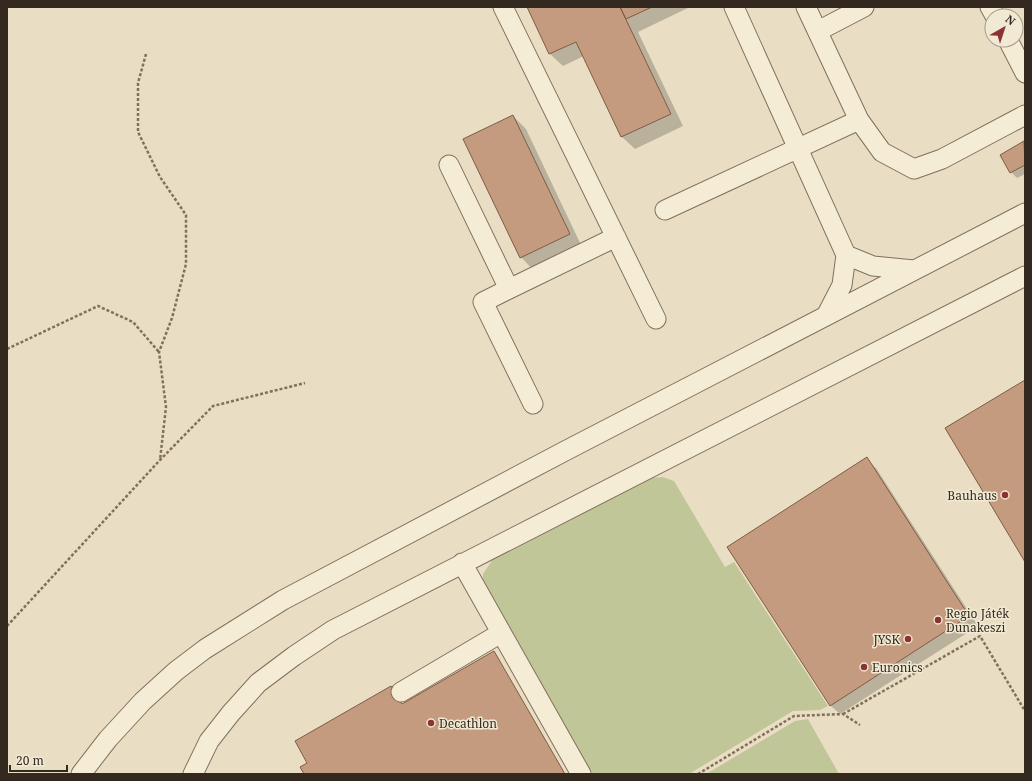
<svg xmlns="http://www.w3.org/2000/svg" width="1032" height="781" font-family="'Noto Serif',serif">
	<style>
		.green { fill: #c1c699 }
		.shadow { fill: #0003 }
		.building { fill: #c49b7e; stroke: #7e5c45 }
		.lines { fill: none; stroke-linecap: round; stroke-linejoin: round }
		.minor-casing { stroke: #82705c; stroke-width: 21 }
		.path { stroke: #82705c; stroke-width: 2.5; stroke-dasharray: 3 2; stroke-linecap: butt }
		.minor { stroke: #f5ecd6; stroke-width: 19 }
		.poi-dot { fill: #8b3233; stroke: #f1e9d3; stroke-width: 1.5 }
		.labels { text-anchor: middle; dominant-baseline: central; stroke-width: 3; stroke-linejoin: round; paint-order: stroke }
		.poi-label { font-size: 12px; fill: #33291f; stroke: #f1e9d3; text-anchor: start }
	</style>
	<rect width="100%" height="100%" fill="#e9dec4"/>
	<path class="green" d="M663,477L674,481L725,567L734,562L828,706L820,710L793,711L689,774H586L482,591L483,574L493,559L649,478Z
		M808,719L839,774H706L795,721Z"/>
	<path class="shadow" d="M528,7H690L638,32L683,126L635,149L622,137L584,56L563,66L550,54Z
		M513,116L526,129L582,247L533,270L521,257Z
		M1024,142L1025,174L1017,178L1011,172L1001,155Z
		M866,459L876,468L978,626L840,714L830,705Z"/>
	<path class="building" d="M527,7H620L671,114L621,137L576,42L549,54Z
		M620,7H652L626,19Z
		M513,115L570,234L520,258L463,139Z
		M1024,141L1025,165L1010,173L1000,155Z
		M1025,380V562L945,428Z
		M867,457L969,616L830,706L727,547Z
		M494,651L565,774H304L300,767L307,763L295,741L391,686L402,704Z"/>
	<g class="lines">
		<g class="minor-casing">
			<path id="minor" d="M503,7L656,319
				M734,7L846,255L842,285L826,316
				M806,7L859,120L882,152L914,169L942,159L1025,115
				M990,7L995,16
				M818,31L864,7
				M1008,40L1025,73
				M449,165L509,289L616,237
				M665,210L859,120
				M846,255L873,266L914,270
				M509,289L483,302L533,404
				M462,563L581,774
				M401,692L501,633
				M81,774L108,739L143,701L176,671L205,649L283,600L565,451L1025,213
				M193,774L209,741L231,713L258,683L294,656L333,630L1025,276"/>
		</g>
		<path class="path" d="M146,54L138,83V132L160,177L186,215V264L172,318L159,352L166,407L160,460
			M7,349L98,306L133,322L159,352
			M7,626L160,460L213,406L305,383
			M843,714L980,636L1025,711
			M698,774L794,716L843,714L860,725"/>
		<use href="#minor" class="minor"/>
	</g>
	<g class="poi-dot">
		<circle cx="1005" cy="495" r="4"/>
		<circle cx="938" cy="620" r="4"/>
		<circle cx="908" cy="639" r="4"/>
		<circle cx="864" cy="667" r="4"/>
		<circle cx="431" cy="723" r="4"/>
	</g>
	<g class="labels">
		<g class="poi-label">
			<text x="997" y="495" text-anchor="end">Bauhaus</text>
			<text x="946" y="613">Regio Játék<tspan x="946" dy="14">Dunakeszi</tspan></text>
			<text x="900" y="639" text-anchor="end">JYSK</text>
			<text x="872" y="667">Euronics</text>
			<text x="439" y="723">Decathlon</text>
		</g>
	</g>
	<rect width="1032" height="781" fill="none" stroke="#33291f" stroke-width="16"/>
	<g transform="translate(1004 28) rotate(39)"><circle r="19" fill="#f1e9d3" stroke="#a59c8b"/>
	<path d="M0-3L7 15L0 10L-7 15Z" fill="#8b3233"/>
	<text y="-6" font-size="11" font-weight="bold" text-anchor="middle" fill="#33291f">N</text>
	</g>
	<path d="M10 765v6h57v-6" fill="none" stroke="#33291f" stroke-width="2"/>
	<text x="16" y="765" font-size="12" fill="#33291f" stroke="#f1e9d3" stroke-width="3" paint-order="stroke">20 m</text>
</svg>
